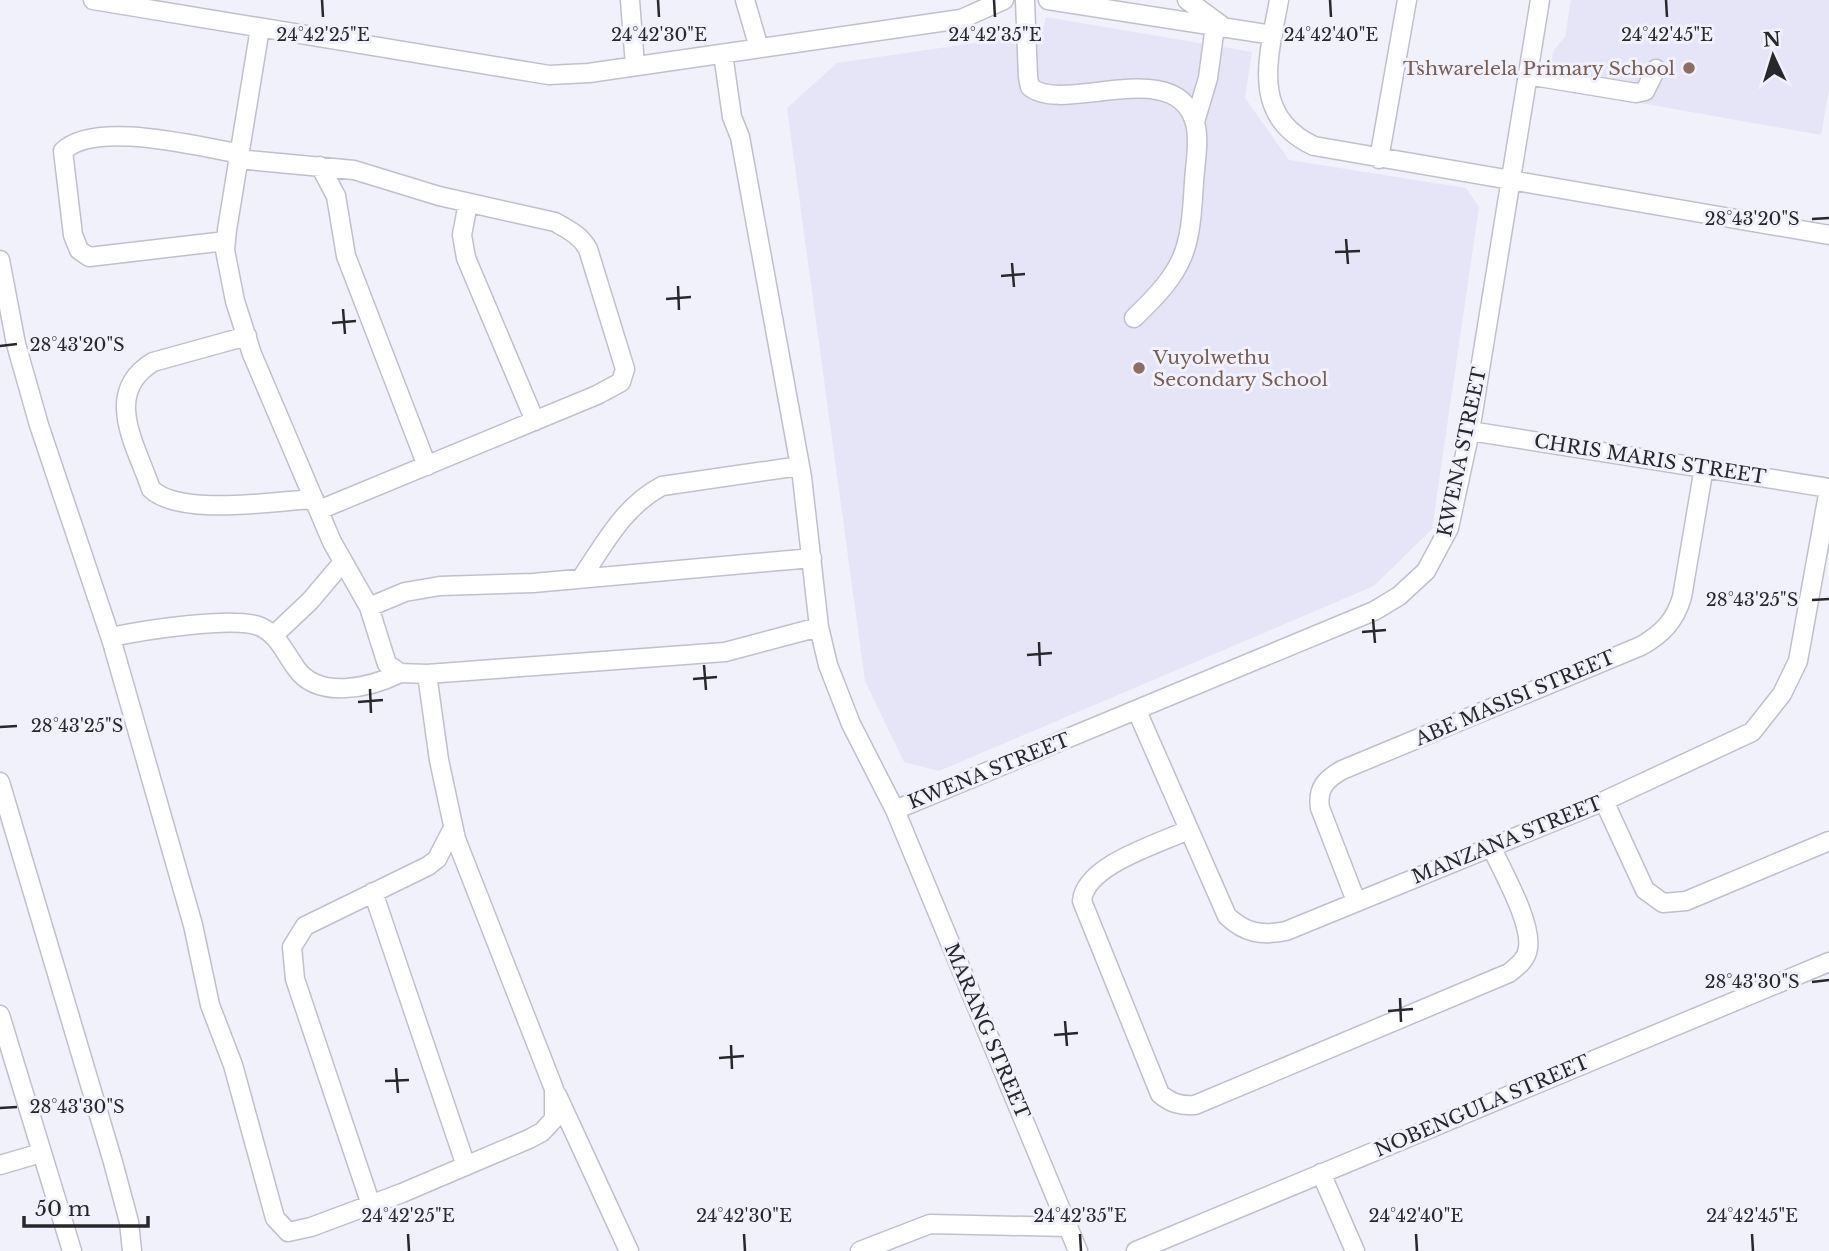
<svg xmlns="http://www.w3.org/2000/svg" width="1829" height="1251" font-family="'Libre Baskerville',serif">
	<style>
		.built { fill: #e5e5f7 }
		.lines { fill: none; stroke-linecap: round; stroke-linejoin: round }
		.minor-casing { stroke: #c0c0cb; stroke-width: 21 }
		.minor { stroke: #fff; stroke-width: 18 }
		.ticks { fill: none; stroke: #28282c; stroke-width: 2.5 }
		.education-dot { fill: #8d6e63; stroke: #f0f1fb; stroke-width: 2.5 }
		.labels { text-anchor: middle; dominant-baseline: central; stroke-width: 6; stroke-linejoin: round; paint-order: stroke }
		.education-label { font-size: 19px; fill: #785e54; stroke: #f0f1fb; text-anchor: end }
		.street-label { font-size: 19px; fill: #28282c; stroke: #f0f1fb }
		.ticks-label { font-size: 18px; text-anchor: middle; fill: #28282c; stroke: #f0f1fb; stroke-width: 6; stroke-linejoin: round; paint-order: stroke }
	</style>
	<rect width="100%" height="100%" fill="#f0f1fb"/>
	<path class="built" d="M1571,0H1829V89L1821,135L1545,86L1554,50L1565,37Z
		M1046,17L1252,52L1245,98L1289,160L1466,188L1479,207L1432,529L1374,586L939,771L904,762L865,681L787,108L837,63L1009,38L1040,40Z"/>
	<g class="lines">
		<g class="minor-casing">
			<path id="minor" d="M93,0L549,75L589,73L961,19L1004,0
				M630,0L635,66
				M745,0L759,48
				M1025,0L1028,77L1030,87C1064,115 1176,54 1195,123C1200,140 1195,164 1194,182C1190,252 1186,268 1134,318
				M1048,0L1273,35
				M1187,0L1221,25
				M1279,0C1269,56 1249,116 1314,146L1829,235
				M260,28L227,230L225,250L235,301L252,354L332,542L369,607L387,664L400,673L427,674L725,652L819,627
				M723,54L732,117L740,137L802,477L819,627L828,665L851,724L895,810L1078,1251
				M1527,75L1636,93L1645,91L1656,69
				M1195,122L1208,78L1215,26
				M237,159L354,170L439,196L555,222C569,230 580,235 588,249L625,369L621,382L597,395L319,510
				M1379,159L1407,0
				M320,166L336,196L346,256L427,466
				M468,203L462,235L466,258L535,421
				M226,241L89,257L79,250L73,235L63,151C95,120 195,146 237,153
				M0,260L16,344L39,425L112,642L193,925L210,1005L233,1065L275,1218L288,1232L311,1227L402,1193L529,1139L542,1132L554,1119V1089L456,839L439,760L427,674
				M247,336L153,362C102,393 136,445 151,489C180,517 275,501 314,499
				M1470,431L1829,488
				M582,577C605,543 624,506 662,486L800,466
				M369,607L405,592L440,586L533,583L812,558
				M273,636L310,601L343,562
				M111,637C140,631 236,615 261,627C278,635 285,653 296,668C318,700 370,688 400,673
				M1137,711L1227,916C1245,933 1261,936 1286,931L1604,801L1752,732L1782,694L1798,661L1829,489
				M0,782L113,1162L129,1222L132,1251
				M1604,801L1645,890L1663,903L1686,901L1829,841
				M895,810L1374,611L1399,596L1426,571L1449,528L1470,431L1540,0
				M1188,830C1158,844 1085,865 1082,901L1160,1094C1171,1103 1180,1106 1195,1105L1509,973C1518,966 1527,959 1528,948C1532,922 1502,871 1491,846
				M373,892L466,1166
				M1356,901L1320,808C1317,788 1326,779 1342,770L1641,646C1662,634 1675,621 1682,597L1704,467
				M0,1015L72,1251
				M557,1095L629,1251
				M0,1165L41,1153
				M1321,1173L1355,1251
				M371,1205L295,979L292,947L305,926L428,866L437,859L453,828
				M860,1251L930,1224L1068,1227
				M1136,1251L1829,962"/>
		</g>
		<use href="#minor" class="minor"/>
	</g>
	<path class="ticks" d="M322,0L323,17M658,0L659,17M994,0L995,17M1330,0L1331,17M1666,0L1667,17M1812,219L1829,218M1346,239L1348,264M1335,252L1360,251M1012,263L1014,287M1001,276L1025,274M678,286L679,310M666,299L691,297M343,309L345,334M332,323L356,321M0,346L17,344M1812,600L1829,599M1373,619L1375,643M1362,632L1386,630M1039,642L1040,666M1027,655L1052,653M704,665L706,690M693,679L717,677M370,689L371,713M358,702L383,700M0,727L17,726M1812,982L1829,980M1400,998L1401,1022M1388,1011L1413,1009M1065,1021L1067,1046M1054,1035L1078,1033M731,1045L732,1069M719,1058L744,1056M396,1068L398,1093M385,1081L409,1080M0,1108L17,1107M408,1234L409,1251M744,1234L745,1251M1080,1234L1081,1251M1416,1234L1417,1251M1752,1234L1753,1251"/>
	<g class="education-dot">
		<circle cx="1689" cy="68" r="7"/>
		<circle cx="1139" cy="368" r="7"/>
	</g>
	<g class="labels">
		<g class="education-label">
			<text x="1675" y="68">Tshwarelela Primary School</text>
			<text x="1153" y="357" text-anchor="start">Vuyolwethu<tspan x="1153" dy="22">Secondary School</tspan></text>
		</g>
		<g class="street-label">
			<text transform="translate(1462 452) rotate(-78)">KWENA STREET</text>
			<text transform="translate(1650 459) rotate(9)">CHRIS MARIS STREET</text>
			<text transform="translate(1515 698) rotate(-23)">ABE MASISI STREET</text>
			<text transform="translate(989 771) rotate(-22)">KWENA STREET</text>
			<text transform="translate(1507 840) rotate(-22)">MANZANA STREET</text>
			<text transform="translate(987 1031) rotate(67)">MARANG STREET</text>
			<text transform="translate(1482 1106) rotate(-23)">NOBENGULA STREET</text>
		</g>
	</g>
	<g class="ticks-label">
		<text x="323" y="41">24°42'25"E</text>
		<text x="659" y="41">24°42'30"E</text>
		<text x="995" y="41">24°42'35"E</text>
		<text x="1331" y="41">24°42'40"E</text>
		<text x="1667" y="41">24°42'45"E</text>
		<text x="1752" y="225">28°43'20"S</text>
		<text x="77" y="351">28°43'20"S</text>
		<text x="1752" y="606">28°43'25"S</text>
		<text x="77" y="732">28°43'25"S</text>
		<text x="1752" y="988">28°43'30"S</text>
		<text x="77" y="1113">28°43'30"S</text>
		<text x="408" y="1222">24°42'25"E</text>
		<text x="744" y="1222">24°42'30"E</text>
		<text x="1080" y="1222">24°42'35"E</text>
		<text x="1416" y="1222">24°42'40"E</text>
		<text x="1752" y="1222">24°42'45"E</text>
	</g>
	<g transform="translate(1773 56) rotate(356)" stroke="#f0f1fb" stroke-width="5" paint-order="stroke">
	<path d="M0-5L12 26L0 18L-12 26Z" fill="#28282c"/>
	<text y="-10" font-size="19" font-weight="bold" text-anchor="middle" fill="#28282c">N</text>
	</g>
	<path d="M24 1216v10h124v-10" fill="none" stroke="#28282c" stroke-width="3.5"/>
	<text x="35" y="1216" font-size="21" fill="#28282c" stroke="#f0f1fb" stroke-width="5" paint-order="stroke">50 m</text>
</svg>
